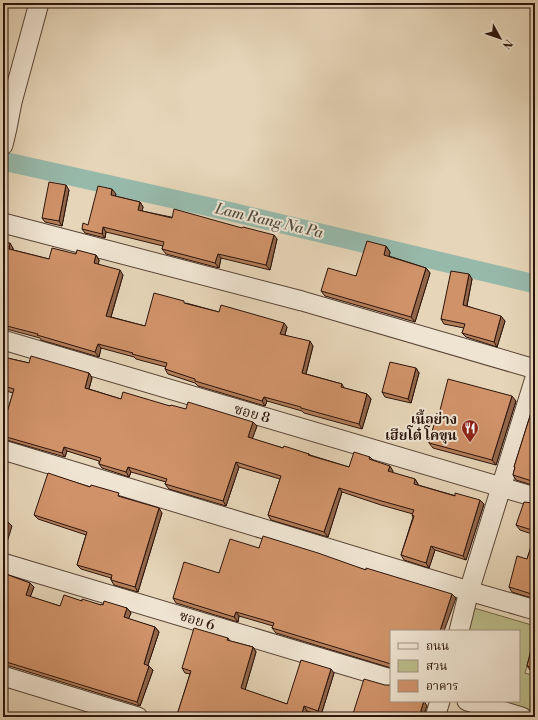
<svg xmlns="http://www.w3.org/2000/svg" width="538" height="720" font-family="'Libre Bodoni','Noto Serif Thai',serif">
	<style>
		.green { fill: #bbbc8a; stroke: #74684a }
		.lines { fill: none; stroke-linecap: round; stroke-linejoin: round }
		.canal { stroke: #97b9aa; stroke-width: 19 }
		.minor-casing { stroke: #5a4436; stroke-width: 21 }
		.minor { stroke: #efe4d1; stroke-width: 19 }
		.wall { fill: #b37e5a; stroke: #2c140b }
		.shaded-wall { fill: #92664a; stroke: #2c140b }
		.building { fill: #d09269; stroke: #2c140b }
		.labels { text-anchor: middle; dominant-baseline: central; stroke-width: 4; stroke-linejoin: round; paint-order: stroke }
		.street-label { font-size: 14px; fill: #2c140b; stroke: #efe4d1 }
		.poi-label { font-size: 14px; font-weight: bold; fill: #2c140b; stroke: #efe4d1; text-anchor: end }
		.water-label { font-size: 15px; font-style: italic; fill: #514e43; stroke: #efe4d1 }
	</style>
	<rect width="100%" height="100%" fill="#e6d5b8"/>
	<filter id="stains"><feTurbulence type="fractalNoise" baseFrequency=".005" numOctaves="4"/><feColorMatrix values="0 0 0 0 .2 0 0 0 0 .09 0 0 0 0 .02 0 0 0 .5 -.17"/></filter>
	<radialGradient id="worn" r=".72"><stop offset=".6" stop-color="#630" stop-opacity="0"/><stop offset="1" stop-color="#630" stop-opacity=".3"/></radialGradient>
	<path class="green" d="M474,608L535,626V640L525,673L535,676V717L478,701H519V631H467Z"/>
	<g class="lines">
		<path class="canal" d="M3,161L232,212L535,284"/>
		<g class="minor-casing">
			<path id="minor" d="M3,145L7,128L12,102L39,3
				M3,223L302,301L535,369
				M3,340L535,497
				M3,450L469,591L535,610
				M3,563L391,679
				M459,631L469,591L535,378
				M3,676L138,717
				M467,701L522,717
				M435,717L440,701"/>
		</g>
		<use href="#minor" class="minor"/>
	</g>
	<path class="wall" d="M69,190L62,226L45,222L42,218Z
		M116,194L115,196L140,202L143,207L142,211L277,239L270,270L221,258L219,268L166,254L162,249L163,246L106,232L105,238L85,233L82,229L88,225Z
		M3,242L13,248V250L49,259L76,254L96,255L99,260L98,264L123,275L111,317L145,326L186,303L219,312L287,327L285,335L313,346L306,374L342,384L344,388L367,394L371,399L362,429L304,413L302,411L267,401L265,406L198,386L195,383L168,374L165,369L166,367L136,359L134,357L101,348L99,357L41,340L40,338L3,328Z
		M386,246L390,252L389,256L426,268L430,273L415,322L325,296L321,291L356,276Z
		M472,279L467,306L505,321L497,347L466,337L462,333L464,328L444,324L441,319Z
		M3,357L29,363L89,373L92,378L89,389L121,399L170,406L257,426L252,439L283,448L309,454L310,455L349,467L370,457L373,460L393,471L392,473L415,479L418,484V485L484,504L466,560L435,550L429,568L404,560L401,555L413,517L412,515L413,514L381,505L342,492L328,537L271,520L268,515L280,479L239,467L226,506L169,489L165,484L166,482L131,472L129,477L102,468L99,464V461L67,451L65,457L3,439V426L13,393L3,390Z
		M416,368L419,373L411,403L385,397L382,392Z
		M535,400V486L516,480L513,475L515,467H514Z
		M516,401L496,465L433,448L429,443L439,414Z
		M122,497L162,513L138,592L114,585L111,580V578L81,569L77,565L86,535L38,519L34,515Z
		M534,503H535V599L512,592L509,587L527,559L535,535L520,530L516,525Z
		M259,548L366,570L456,598L391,631V668L276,633L272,628L273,626L239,616L238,622L176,603L173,598L219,573Z
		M3,573L30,583L34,587L30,597L60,606L82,601L101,605H103L127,608L131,613L128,619L155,627L159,632L148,665L153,670L140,706L6,665H3Z
		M535,634V672L530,670L527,666Z
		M228,638L230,641L253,647L256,652L245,690L287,704L334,673L321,715L307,711L306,717H178L177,715L190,674L185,673L182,668Z"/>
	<path class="shaded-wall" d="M66,185L69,190L62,226L59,221Z
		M112,189L116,194L114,199L111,195Z
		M140,202L143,207L141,215L138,210Z
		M103,227L106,232L105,238L102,234Z
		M274,235L277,239L270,270L266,265Z
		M10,243L13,248L12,253L9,249Z
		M386,246L390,252L388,260L384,255Z
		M218,254L221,258L219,268L215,263Z
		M96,255L99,260L98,267L94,263Z
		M426,268L430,273L415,322L411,317Z
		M120,270L123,275L110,320L106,316Z
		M469,274L472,279L466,310L463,305Z
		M501,316L505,321L497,347L494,342Z
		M284,323L287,327L284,338L280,334Z
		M310,341L313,346L305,377L302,373Z
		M98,344L101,348L99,357L95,352Z
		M416,368L419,373L411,403L408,399Z
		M89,373L92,378L88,392L85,388Z
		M367,394L371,399L362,429L359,424Z
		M512,396L516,401L496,465L492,460Z
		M264,397L267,401L265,406L262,401Z
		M253,422L257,426L251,442L248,437Z
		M64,447L67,451L65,457L62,453Z
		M236,462L239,467L226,506L223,501Z
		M390,466L393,471L391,476L388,471Z
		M128,467L131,472L129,477L126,472Z
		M415,479L418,484L417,489L414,484Z
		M339,488L342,492L328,537L324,532Z
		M480,500L484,504L466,560L463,556Z
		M159,508L162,513L138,592L135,587Z
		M8,522L12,526L4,552L3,551V540Z
		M431,546L435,550L429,568L426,563Z
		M30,583L34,587L29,600L26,595Z
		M452,594L456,598L444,631H440Z
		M127,608L131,613L127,622L124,617Z
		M236,612L239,616L238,622L234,617Z
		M155,627L159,632L147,668L144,664Z
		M253,647L256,652L244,693L241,688Z
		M149,666L153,670L140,706L137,702Z
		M331,669L334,673L321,715L318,711Z
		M424,701L427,706L424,714V717H422L421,714V710Z
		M304,706L307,711L306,717H301Z"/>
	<path class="building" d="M49,182L66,185L59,221L42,218Z
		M98,186L112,189L111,195L140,202L138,210L172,218L174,209L242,228L243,227L274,235L266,265L218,254L215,263L162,249L164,242L103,227L102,234L82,229L83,223L88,225Z
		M367,241L386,246L384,255L426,268L411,317L321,291L328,268L356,276Z
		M3,242L10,243L9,249L49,259L52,248L76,254L77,250L96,255L94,263L120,270L106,316L145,326L154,293L184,301V303L219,312L221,305L284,323L280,334L310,341L302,373L342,384L341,387L367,394L359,424L301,408V407L264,397L262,401L195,381V379L165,369L167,363L132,354L133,353L98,344L95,352L37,335L38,334L3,325Z
		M451,271L469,274L463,305L501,316L494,342L462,333L465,324L441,319Z
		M31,356L89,373L85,388L121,399L123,392L170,406L171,405L186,409L188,402L253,422L248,437L283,448L284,446L309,454L308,455L349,467L354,452L370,457L369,459L390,466L388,471L415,479L414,484L455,496V493L480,500L463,556L431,546L426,563L401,555L414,516L412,515L414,510L378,500L339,488L324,532L268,515L281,476L236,462L223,501L165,484L167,479L128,467L126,472L99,464L101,458L64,447L62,453L3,436V426L14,389L3,386V357L29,363Z
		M390,362L416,368L408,399L382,392Z
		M448,379L512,396L492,460L429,443L437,413L439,414Z
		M535,400V482L513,475L515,467H514Z
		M48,473L90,487L91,485L119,493L118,496L159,508L135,587L111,580L112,575L77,565L87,532L34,515Z
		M524,502L534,503H535V531L516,525Z
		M3,520L8,522L3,540Z
		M535,534V595L509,587L517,556L527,559Z
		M263,536L318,553L366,570V568L452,594L440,631H391V664L272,628L274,623L236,612L234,617L173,598L184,562L219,573L230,539L259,548Z
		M3,573L30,583L26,595L60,606L64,595L82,601V599L101,605V604L103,605L104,601L127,608L124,617L155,627L144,664L149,666L137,702L3,661Z
		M194,628L228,638L227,640L253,647L241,688L287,704L301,660L331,669L318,711L304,706L301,717H182L177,715L191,671L182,668Z
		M535,634V668L527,666Z
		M364,679L385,685H391V701H424L421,710V714L422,717H352Z"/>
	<defs>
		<g id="restaurant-pin" transform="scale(0.9)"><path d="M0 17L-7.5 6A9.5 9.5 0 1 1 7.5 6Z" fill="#8f2418" stroke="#efe4d1"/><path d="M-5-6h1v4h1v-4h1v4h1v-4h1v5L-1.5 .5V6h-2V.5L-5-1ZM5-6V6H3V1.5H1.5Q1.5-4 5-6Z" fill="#fff"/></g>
	</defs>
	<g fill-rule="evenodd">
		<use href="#restaurant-pin" x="470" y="428"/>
	</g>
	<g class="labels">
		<g class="street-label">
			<text transform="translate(252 414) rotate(16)">ซอย 8</text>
			<text transform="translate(197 621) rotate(17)">ซอย 6</text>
		</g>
		<g class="poi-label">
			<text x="457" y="420">เนื้อย่าง<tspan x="457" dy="16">เฮียโต๋ โคขุน</tspan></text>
		</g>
		<g class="water-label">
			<text transform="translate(269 221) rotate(13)">Lam Rang Na Pa</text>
		</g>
	</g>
	<rect width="538" height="720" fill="none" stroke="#e6d5b8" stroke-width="16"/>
	<rect x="4" y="4" width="530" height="712" fill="none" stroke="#2c140b" stroke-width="2"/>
	<rect x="8" y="8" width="522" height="704" fill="none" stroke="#2c140b"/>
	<rect x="390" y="630" width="130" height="72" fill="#efe4d1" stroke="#a19182"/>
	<rect x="398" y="643" width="20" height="6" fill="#efe4d1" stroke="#a19182"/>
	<text x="426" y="650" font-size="12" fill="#2c140b">ถนน</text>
	<rect x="398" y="660" width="20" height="12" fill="#bbbc8a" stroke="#a19182"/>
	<text x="426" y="670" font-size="12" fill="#2c140b">สวน</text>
	<rect x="398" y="680" width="20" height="12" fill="#d09269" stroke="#a19182"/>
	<text x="426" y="690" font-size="12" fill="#2c140b">อาคาร</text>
	<g transform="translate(500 38) rotate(130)" stroke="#efe4d1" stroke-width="3" paint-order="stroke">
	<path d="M0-3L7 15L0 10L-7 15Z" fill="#2c140b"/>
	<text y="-6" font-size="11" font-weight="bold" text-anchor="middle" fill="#2c140b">N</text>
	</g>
	<rect width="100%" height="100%" filter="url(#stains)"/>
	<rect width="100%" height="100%" fill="url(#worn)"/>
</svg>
